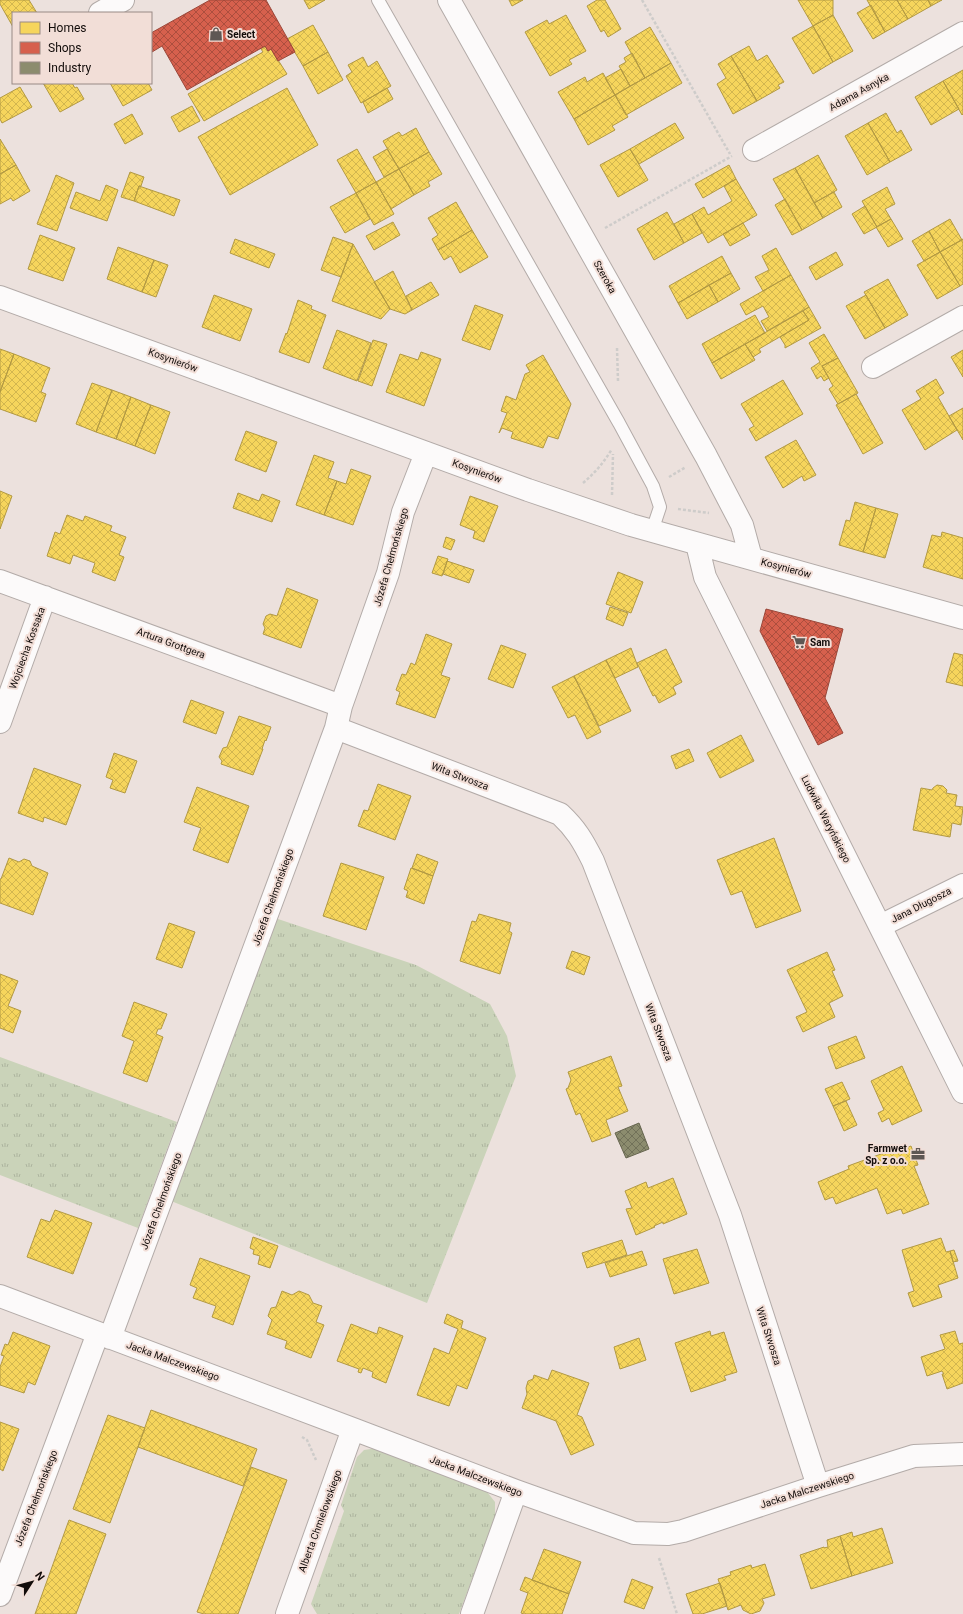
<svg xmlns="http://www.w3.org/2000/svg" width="963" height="1614" font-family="Roboto,sans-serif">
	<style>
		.grass { fill: url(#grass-tufts) }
		.homes { fill: url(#homes-cross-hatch); stroke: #b29943 }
		.shops { fill: url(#shops-cross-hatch); stroke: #9b4739 }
		.industry { fill: url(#industry-cross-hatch); stroke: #676650 }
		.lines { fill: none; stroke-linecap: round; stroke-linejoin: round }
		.service-casing { stroke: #b3aba8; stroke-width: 14 }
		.minor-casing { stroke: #b3aba8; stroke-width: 24 }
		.path { stroke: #ceccca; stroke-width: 2.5; stroke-dasharray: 3 2; stroke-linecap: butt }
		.service { stroke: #fcfafa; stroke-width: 12 }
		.minor { stroke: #fcfafa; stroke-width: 22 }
		.labels { text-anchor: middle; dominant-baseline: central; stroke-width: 4; stroke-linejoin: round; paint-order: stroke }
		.poi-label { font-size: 10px; font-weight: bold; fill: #120c0a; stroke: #f2ded7; text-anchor: start }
		.street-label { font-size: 10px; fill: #120c0a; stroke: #f2ded7 }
	</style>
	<defs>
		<pattern id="grass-tufts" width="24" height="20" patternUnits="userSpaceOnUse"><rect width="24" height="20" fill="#cad3b9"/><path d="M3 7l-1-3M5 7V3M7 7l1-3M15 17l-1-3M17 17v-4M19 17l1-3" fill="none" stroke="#acb49e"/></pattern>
		<pattern id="homes-cross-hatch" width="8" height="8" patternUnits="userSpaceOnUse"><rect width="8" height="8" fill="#f6d55c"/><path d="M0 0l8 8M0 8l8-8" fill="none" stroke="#d2b64f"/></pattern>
		<pattern id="shops-cross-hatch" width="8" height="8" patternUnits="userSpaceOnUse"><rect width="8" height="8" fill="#d6604d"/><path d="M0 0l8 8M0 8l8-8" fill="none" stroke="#ac4e3e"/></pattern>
		<pattern id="industry-cross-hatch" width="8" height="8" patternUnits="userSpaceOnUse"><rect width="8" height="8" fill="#8c8c6e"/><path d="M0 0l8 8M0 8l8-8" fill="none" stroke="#717159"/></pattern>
	</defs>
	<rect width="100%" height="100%" fill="#ece1dd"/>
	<path class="grass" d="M275,918L416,965L490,1004L507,1036L516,1076L427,1303L171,1201Z
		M0,1057L177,1122L138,1228L0,1175Z
		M377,1448L484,1488L495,1502V1518L459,1614H317L311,1604L344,1511L341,1505L357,1457L364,1450Z"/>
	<path class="homes" d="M0,0H29L37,13H13V27L0,4Z
		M304,0H325L309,9Z
		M509,0H523L512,6Z
		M597,0H605L621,29L608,37L604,30L601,32L587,6Z
		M798,0H833V15L813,26Z
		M867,0H897L908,19L885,32Z
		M897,0H928L931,6L908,19Z
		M928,0H942L931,6Z
		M871,5L885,32L873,39L857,13Z
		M566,15L586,51L569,60L572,64L550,76L525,32L547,20L549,24Z
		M833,15L853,51L833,62L813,26Z
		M313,25L328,52L303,66L287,39Z
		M813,26L833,62L813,74L792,38Z
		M650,27L671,63L645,78L625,42Z
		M265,46L268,51L271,49L287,74L204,121L188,94L263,52L261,49Z
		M749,46L757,61L767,55L784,82L778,85L780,88L757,101L731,56Z
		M328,52L343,80L318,94L303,66Z
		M632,53L645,78L630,86L619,66L626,62L624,58Z
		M731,56L757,101L733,114L717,84L726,78L718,64Z
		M363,57L368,67L377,61L391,86L361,103L346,76L352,72L348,65Z
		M671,63L682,83L626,115L615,95Z
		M621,69L630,86L615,95L605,78Z
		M963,70V114L962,115L943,81Z
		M603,73L615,95L574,119L558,92L585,77L587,82Z
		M943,81L959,109L931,125L915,97Z
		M43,83H72L75,88L77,87L84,99L60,112Z
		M110,83H148L152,90L123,106Z
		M20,87L32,107L2,123L0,119V98Z
		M287,88L318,145L230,195L198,137Z
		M387,88L393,99L368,113L363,102Z
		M615,95L628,117L612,126L615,130L588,145L574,119Z
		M192,106L200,121L179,132L171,117Z
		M886,113L897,133L901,130L912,150L890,162L868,123Z
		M132,114L143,134L125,144L114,124Z
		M675,123L684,138L639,164L630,149Z
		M868,123L890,162L867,175L845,136Z
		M416,128L429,152L399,169L383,141L399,132L402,136Z
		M0,139L16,165L0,174Z
		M357,149L376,182L356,193L337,160Z
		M387,149L399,169L384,177L373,157Z
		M630,149L648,180L618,197L600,165Z
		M429,152L442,174L428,182L430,186L414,195L399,169Z
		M818,155L837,190L814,203L795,168Z
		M16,165L30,191L13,201L11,198L0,204V174Z
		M729,165L736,179L703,198L695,184Z
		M795,168L823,218L802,230L773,179Z
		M399,169L414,195L391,209L376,182Z
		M130,172L144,177L141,186H139L134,201L121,197Z
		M56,175L74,183L57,231L37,224Z
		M736,179L757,215L708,243L692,214L704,207L708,215L732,201L724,186Z
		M376,182L394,214L374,225L356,193Z
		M106,185L118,190L107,221L70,208L76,192L100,201Z
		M139,186L180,200L174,216L134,201Z
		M887,187L895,204L885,209L891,219L877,227L862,201Z
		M834,192L842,207L823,218L814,203Z
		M356,193L370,219L345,233L330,207Z
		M785,199L802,230L792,235L775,205Z
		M456,202L472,230L438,250L432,239L438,235L428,218Z
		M865,206L877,227L864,234L852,214Z
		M667,212L684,243L654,260L637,229Z
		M692,214L702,233L684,243L674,224Z
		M891,219L903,239L888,247L876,227Z
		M950,219L962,240L940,252L929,231Z
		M393,222L400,235L374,250L366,236Z
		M743,223L750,235L730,246L723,234Z
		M472,230L488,257L460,273L451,256L444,260L438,250Z
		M929,231L940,252L924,261L912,241Z
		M40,235L75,248L63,281L28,269Z
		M333,237L353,244L341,277L321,270Z
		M235,239L275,254L269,268L230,253Z
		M963,239V284L960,286L940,252Z
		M353,244L390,309L381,319L332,301Z
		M118,247L154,260L142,292L107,279Z
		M776,248L791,275L763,291L755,277L769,270L762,256Z
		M836,252L843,265L816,280L809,267Z
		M940,252L960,286L937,299L917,265Z
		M722,256L731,273L678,303L669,286Z
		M154,260L168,265L156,297L142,292Z
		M393,271L412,310L405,314L390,309L374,282Z
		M731,273L740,289L718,302L709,285Z
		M791,275L809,307L767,331L761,321L769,317L763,306L746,315L740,304Z
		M888,279L908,315L885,328L864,292Z
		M431,282L439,295L412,310L406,296Z
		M709,285L718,302L687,319L678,303Z
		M214,295L252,309L240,341L202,327Z
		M866,295L885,328L865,339L846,306Z
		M298,300L312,306L311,309L326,315L309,363L279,352L286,333L287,334Z
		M475,305L503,315L490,350L462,340Z
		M809,307L821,328L785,348V345L780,337L809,320L803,311Z
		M803,311L809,320L759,349L761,352L753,357L745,344Z
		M755,315L765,333L712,363L702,344Z
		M337,330L371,343L357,381L323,368Z
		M824,334L838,358L822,366L829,378L824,381L821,376L817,379L811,368L820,362L809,343Z
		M373,340L387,344L372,386L358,381Z
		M745,344L755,360L721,379L712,363Z
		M0,349L14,354L0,392Z
		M963,350V377L951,357Z
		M421,352L441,359L424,406L386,392L400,354L418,360Z
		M14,354L50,368L41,392L46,394L36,422L0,409V392Z
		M543,355L571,404L558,439L548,436L543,448L511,438L513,432L502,428L499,433L507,413L501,411L506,396L516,400L525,374L530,372L526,365Z
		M838,358L858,393L838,404L829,389L833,386L822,366Z
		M936,379L944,393L938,397L957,430L925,450L902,410L921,399L916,391Z
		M783,380L803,414L756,441L749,429L754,426L741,404Z
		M92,383L112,390L96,432L76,424Z
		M112,390L131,397L116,439L96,432Z
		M856,394L883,443L863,454L836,405Z
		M131,397L151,405L135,446L116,439Z
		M151,405L170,412L155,454L135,446Z
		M963,408V440L949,416Z
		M246,431L277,442L266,472L235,460Z
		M796,440L816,475L804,481L802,476L783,488L765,457Z
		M314,455L334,462L328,478L337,481L324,515L296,505Z
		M351,469L371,476L353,525L324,515L337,481L346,484Z
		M0,491L12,496L0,529Z
		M238,493L259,501L262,494L280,501L272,522L233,508Z
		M470,496L498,506L484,542L473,538L475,531L460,525Z
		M855,502L876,508L863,552L839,545L846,520L850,521Z
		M876,508L898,514L885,558L863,552Z
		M67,515L83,521L85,516L112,526L110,531L126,537L119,555L124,557L115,581L92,572L95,563L73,555L70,564L47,556L55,532L60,534Z
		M942,532L963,538V579L923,567L932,535L941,537Z
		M446,537L455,540L451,550L443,547Z
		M438,556L448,559L442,576L432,573Z
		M447,561L474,570L469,583L443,574Z
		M618,572L643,582L631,613L606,604Z
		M287,588L318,600L301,648L263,634L265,628L263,624L266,616L270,614L277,616Z
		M610,607L628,613L623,626L606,619Z
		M426,634L452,644L441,675L450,678L435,718L396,704L400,692L396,690L402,674L406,675L411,663L415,665Z
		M501,645L526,654L513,688L488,679Z
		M631,648L638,667L615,678L606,660Z
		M666,649L682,682L673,687L676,694L659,703L655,695L653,696L637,663Z
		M954,653L963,655V686L946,682Z
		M606,660L631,711L599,726L574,676Z
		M574,676L601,732L587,739L575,715L568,718L552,687Z
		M191,700L224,712L216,734L183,722Z
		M239,716L271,727L266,741L265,740L262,749H263L253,775L221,764L222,761L219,757L223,748L227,747Z
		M741,735L754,761L720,778L707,753Z
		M689,749L694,761L676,769L671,756Z
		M114,753L137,761L125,793L110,788L113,780L106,777Z
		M34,768L81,785L66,825L44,817L43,822L18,813Z
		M378,784L411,796L395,840L358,826L364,810L368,811Z
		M937,785L943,786L947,790L946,793L957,795L955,806L963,807L961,825L952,823L950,837L913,830L921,788L932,790L933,788Z
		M197,787L249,806L228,863L193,850L201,828L184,822Z
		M774,838L801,911L756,928L742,891L731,895L717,860Z
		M417,854L438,862L433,876L412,868Z
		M9,858L19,862L24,859L30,861L32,866L48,873L33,915L0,903V879H1Z
		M341,863L384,877L366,930L323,916Z
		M411,868L433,876L424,904L406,897L408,891L404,889Z
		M479,914L511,923L509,931L512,933L500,974L460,961L472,921L476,922Z
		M169,923L195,932L182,968L156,959Z
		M572,951L590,957L584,975L566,968Z
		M827,952L835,970L832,971L843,996L829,1003L835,1017L803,1032L796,1017L807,1012L787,970Z
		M0,974L18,981L8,1006L21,1011L13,1033L0,1028Z
		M134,1002L167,1014L161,1029H158L156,1034L163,1037L147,1082L123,1073L134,1041L122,1036Z
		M856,1036L865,1058L836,1069L828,1047Z
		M611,1056L622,1086L618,1087L628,1111L606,1120L611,1135L592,1142L580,1113L576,1115L566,1089L568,1088L571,1080L568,1072Z
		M902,1066L922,1111L892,1125L889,1118L882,1122L878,1113L884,1110L871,1081Z
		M842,1082L850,1099L833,1106L825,1089Z
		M846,1101L857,1125L844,1131L833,1106Z
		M911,1146L918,1165L914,1166L929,1204L903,1214L901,1209L887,1214L877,1188L836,1204L833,1197L825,1200L818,1182L849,1169L848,1166L892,1150L893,1153Z
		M673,1178L687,1214L663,1224V1222L654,1226L655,1227L636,1235L626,1209L632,1208L625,1191L646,1182L648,1188Z
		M55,1210L92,1223L73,1274L27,1257L41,1219L50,1222Z
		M253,1237L278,1246L270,1268L258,1264L260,1256L253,1254L254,1250L250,1248Z
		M941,1238L946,1252L950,1251L958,1278L938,1285L942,1297L913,1307L908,1293L914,1291L902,1250Z
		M622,1240L627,1255L587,1268L582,1253Z
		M697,1249L709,1283L674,1294L663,1259Z
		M954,1250L958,1261L953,1262L950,1251Z
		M642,1251L647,1265L610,1277L605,1263Z
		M200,1258L250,1276L233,1325L212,1317L216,1306L193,1298L197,1288L190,1285Z
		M282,1291L292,1295L299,1291L309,1295L313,1303L322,1306L316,1322L324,1325L311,1358L285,1348L287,1341L267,1334L272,1320L268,1316L271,1308L276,1307Z
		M447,1314L463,1321L461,1328L486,1338L467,1389L457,1385L449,1406L417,1395L434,1348L449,1354L458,1329L444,1323Z
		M351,1324L377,1334L379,1327L403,1336L386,1383L372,1377L373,1372L363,1368L361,1373L358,1372L359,1369L337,1361Z
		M710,1331L711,1336L724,1332L737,1372L724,1376L726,1380L691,1392L675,1343Z
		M955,1331L959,1344L963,1343V1383L947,1389L942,1374H944L942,1371L927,1376L921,1357L945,1349L940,1335Z
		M13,1332L50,1346L35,1385L28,1382L24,1393L0,1385V1367L4,1356L1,1355L5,1344L8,1345Z
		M639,1338L646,1360L620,1369L614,1347Z
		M552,1370L589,1383L577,1415L582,1417L594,1445L571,1455L556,1421L522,1408L527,1394L526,1388L528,1381L533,1379L534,1375L548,1380Z
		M151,1410L257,1449L243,1486L138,1447Z
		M108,1415L145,1428L110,1523L73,1509Z
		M0,1422L19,1429L3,1471L0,1469Z
		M251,1467L287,1480L238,1614H204L197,1612Z
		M69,1520L106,1534L76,1614H35Z
		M882,1528L893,1563L852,1576L840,1536L852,1532L853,1537Z
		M840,1536L852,1576L811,1589L800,1555L824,1547V1548L828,1547L827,1540Z
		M544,1549L581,1562L569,1594L532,1580Z
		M765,1564L775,1595L762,1599L764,1603L760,1611L751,1614L743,1610L741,1605L728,1610L718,1579L731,1575L730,1572L751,1565L752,1568Z
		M525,1577L569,1594L562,1614H524L521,1613L528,1593L520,1590Z
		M632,1579L653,1587L644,1609L624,1602Z
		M720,1583L727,1606L702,1614H693L686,1594Z"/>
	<path class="shops" d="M210,0H266L295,52L278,61L271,49L268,51L265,46L187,90L162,46L152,52L151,33Z
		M766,609L843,629L825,698L843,733L818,745L760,631Z"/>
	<path class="industry" d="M639,1123L649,1149L626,1158L615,1133Z"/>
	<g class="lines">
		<g class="service-casing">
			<path id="service" d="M378,0L619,423L653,486L660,507L652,531"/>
		</g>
		<g class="minor-casing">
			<path id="minor" d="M449,0L706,456L742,525L751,558
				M100,13L123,0
				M754,150L963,33
				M0,297L528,490L631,525L963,618
				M873,367L963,317
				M697,544L705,577L963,1092
				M0,581L341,706
				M0,722L45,597
				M336,728L560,814C576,829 583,841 593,861L730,1215L818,1486
				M880,926L963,885
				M0,1296L353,1429L516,1491L634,1533L668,1534L683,1531L818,1486L914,1456L963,1454
				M110,1338L336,728L341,706L388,573L403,512L426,453
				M0,1595L98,1333
				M287,1614L353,1429
				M472,1614L516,1491"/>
		</g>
		<path class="path" d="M642,0L730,154
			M605,228L732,156
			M617,348L618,381
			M669,477L686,467
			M583,483C595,473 604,462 612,449
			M612,495L613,454
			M678,509L709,513
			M302,1437L307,1440L316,1460
			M659,1558L677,1614"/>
		<use href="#service" class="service"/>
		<use href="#minor" class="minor"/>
	</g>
	<defs>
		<g id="shop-bare" transform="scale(1.08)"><path d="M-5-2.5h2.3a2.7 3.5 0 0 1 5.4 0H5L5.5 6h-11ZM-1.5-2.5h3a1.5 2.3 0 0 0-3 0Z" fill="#5e5754" stroke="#f2ded7" stroke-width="2.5" paint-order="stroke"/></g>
		<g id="supermarket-bare" transform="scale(1.08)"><path d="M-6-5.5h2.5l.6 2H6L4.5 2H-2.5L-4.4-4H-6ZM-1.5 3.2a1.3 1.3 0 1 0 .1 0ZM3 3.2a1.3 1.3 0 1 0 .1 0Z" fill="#5e5754" stroke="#f2ded7" stroke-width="2.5" paint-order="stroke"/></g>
		<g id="office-bare" transform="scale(1.08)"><path d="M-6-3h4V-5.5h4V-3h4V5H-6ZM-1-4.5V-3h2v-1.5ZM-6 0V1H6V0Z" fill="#5e5754" stroke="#f2ded7" stroke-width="2.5" paint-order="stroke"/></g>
	</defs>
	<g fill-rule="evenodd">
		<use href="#shop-bare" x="216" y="34"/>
		<use href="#supermarket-bare" x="799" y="642"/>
		<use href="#office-bare" x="918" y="1154"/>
	</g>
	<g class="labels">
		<g class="poi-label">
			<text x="227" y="34">Select</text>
			<text x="810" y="642">Sam</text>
			<text x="907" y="1148" text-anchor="end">Farmwet<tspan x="907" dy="12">Sp. z o.o.</tspan></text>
		</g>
		<g class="street-label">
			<text transform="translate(859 92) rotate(-29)">Adama Asnyka</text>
			<text transform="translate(605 277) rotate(61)">Szeroka</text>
			<text transform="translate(173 360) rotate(20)">Kosynierów</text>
			<text transform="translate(477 471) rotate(20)">Kosynierów</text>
			<text transform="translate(391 557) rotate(-74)">Józefa Chełmońskiego</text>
			<text transform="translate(786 568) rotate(15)">Kosynierów</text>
			<text transform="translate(171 643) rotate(20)">Artura Grottgera</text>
			<text transform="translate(27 648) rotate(-70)">Wojciecha Kossaka</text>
			<text transform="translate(460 776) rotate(21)">Wita Stwosza</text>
			<text transform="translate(826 819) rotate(63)">Ludwika Waryńskiego</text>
			<text transform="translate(273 897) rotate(-70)">Józefa Chełmońskiego</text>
			<text transform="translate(921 905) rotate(-27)">Jana Długosza</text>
			<text transform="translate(659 1032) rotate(69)">Wita Stwosza</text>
			<text transform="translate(161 1201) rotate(-70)">Józefa Chełmońskiego</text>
			<text transform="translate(769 1336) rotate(72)">Wita Stwosza</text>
			<text transform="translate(173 1361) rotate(20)">Jacka Malczewskiego</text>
			<text transform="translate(476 1476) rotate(21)">Jacka Malczewskiego</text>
			<text transform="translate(807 1490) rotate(-18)">Jacka Malczewskiego</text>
			<text transform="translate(36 1498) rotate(-69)">Józefa Chełmońskiego</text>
			<text transform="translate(320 1521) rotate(-70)">Alberta Chmielowskiego</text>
		</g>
	</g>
	<rect x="12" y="12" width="140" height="72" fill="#f2ded7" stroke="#988a85"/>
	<rect x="20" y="22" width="20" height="12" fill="#f6d55c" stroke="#988a85"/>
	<text x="48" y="32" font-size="12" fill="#120c0a">Homes</text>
	<rect x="20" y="42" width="20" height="12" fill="#d6604d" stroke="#988a85"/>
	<text x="48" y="52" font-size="12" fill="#120c0a">Shops</text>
	<rect x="20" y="62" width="20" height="12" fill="#8c8c6e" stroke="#988a85"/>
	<text x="48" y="72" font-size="12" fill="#120c0a">Industry</text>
	<g transform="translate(32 1582) rotate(54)" stroke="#f2ded7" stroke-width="3" paint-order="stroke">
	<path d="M0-3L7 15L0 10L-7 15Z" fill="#120c0a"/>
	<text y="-6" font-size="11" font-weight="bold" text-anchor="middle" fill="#120c0a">N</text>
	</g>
</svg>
